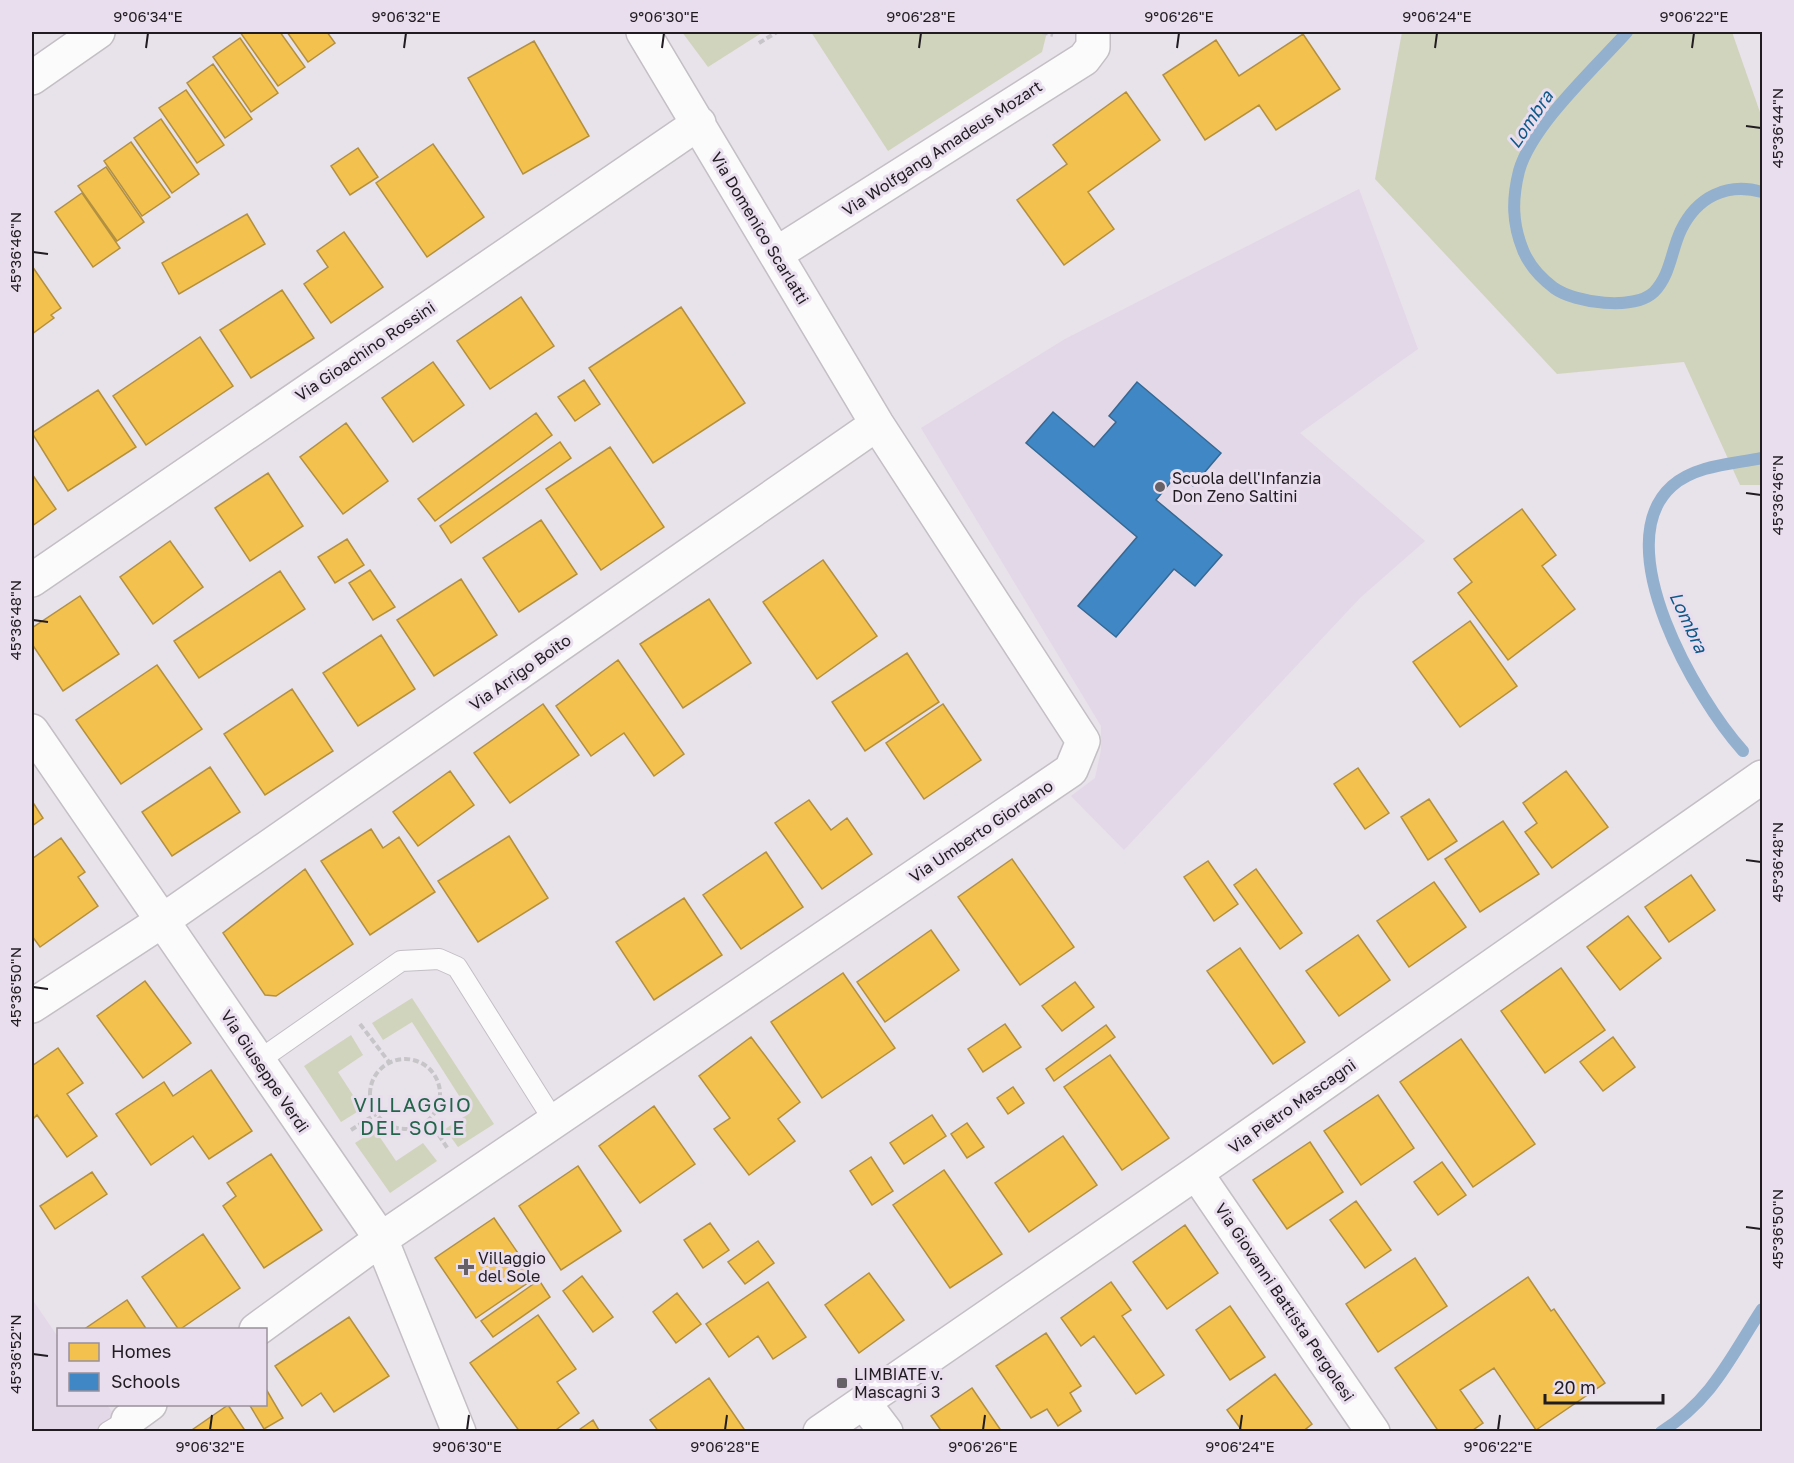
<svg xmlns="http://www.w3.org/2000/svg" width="1794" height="1463" font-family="'Golos Text',sans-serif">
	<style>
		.built { fill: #e3d8e7 }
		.green { fill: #d1d4bc }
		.homes { fill: #f2c14e; stroke: #b39040; stroke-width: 1.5 }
		.schools { fill: #3f88c5; stroke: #366894; stroke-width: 1.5 }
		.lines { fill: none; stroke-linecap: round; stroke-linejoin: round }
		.stream { stroke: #93b0ce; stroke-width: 12 }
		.lane-casing { stroke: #c3bfc4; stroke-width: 22 }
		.street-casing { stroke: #c3bfc4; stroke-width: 36 }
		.path { stroke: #c7c5c8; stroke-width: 4; stroke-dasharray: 6 3; stroke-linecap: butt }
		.lane { stroke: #fcfbfc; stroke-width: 20 }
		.street { stroke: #fcfbfc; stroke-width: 33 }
		.ticks { fill: none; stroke: #201c21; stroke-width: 2 }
		.poi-dot { fill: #666167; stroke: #e9deed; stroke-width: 2 }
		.labels { text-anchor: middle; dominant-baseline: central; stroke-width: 6; stroke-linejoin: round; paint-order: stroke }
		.street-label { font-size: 16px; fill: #201c21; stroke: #e9deed }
		.poi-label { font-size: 16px; fill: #201c21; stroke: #e9deed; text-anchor: start }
		.water-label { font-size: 18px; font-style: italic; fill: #0e588a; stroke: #e9deed }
		.quarter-label { font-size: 20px; letter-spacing: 1.5px; fill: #23654a; stroke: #e9deed }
		.neatline { fill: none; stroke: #201c21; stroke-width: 2 }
		.ticks-label { font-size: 15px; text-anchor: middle; fill: #201c21 }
	</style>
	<rect width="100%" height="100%" fill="#e8e2ea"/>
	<path class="built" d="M1359,189L1418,349L1300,433L1425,541L1360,598L1124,850L1071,796L1095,778L1101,750V726L921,428L1065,339Z
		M32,1299L58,1337V1404L107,1405L126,1431H32Z"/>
	<path class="green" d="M682,32H763L708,67Z
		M811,32H1047L1042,52L888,151Z
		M1402,32H1732L1762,118V485H1740L1684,362L1557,374L1375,179Z
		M412,998L494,1124L458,1147L445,1129L470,1113L412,1022L383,1040L372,1023Z
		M351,1035L363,1055L338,1072L362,1109L341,1122L304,1066Z
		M375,1130L396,1161L423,1143L437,1161L390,1193L355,1143Z"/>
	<path class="homes" d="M240,32H280L305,67L278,86Z
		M287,32H327L335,43L308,62Z
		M1303,34L1340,89L1276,130L1259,105L1205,140L1163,75L1216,40L1239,76Z
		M240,38L278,93L251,112L213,57Z
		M534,41L589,136L523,174L468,78Z
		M213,64L252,119L225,138L187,83Z
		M186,90L224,145L197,163L159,108Z
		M1126,92L1160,140L1088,192L1114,229L1064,265L1017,200L1067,164L1053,145Z
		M161,119L199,174L172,193L134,138Z
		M131,142L170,197L142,216L104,161Z
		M433,144L484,217L427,257L376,183Z
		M358,148L378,177L350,195L331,166Z
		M106,167L144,222L117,241L78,186Z
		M82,193L120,248L93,267L55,212Z
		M247,214L265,244L179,294L162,263Z
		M344,232L383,287L331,323L304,284L328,267L317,251Z
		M32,266L61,308L51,315L54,318L32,334Z
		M282,290L314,338L251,378L220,330Z
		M521,297L554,346L490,389L457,341Z
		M681,307L745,403L653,463L589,368Z
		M200,337L233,386L146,445L113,396Z
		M433,362L464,405L413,442L382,398Z
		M584,380L600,404L575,421L558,397Z
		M98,390L136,447L68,491L32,433Z
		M536,413L552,435L435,521L418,499Z
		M346,423L388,481L343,514L300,457Z
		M560,442L571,458L451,543L440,526Z
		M610,447L664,527L601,570L546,489Z
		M268,473L303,526L250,561L215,508Z
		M32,474L56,509L32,526Z
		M1522,509L1556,555L1542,566L1575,609L1508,660L1458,593L1472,582L1454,559Z
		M541,520L577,574L519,612L483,558Z
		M347,539L364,565L335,583L318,557Z
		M170,541L203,587L153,624L120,577Z
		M823,560L877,636L817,679L763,602Z
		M370,570L395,607L373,620L349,583Z
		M280,571L305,609L199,678L174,641Z
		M461,579L497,635L434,676L397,620Z
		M80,596L119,654L63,691L32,644V628Z
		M709,599L751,663L683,708L640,644Z
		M1470,621L1517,686L1460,727L1413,662Z
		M381,635L415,689L358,726L323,673Z
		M907,653L939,702L865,751L832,702Z
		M618,660L684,754L654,776L624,733L591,756L556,706Z
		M157,665L202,729L121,784L76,720Z
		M292,689L333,751L265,795L224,734Z
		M543,704L579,755L510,803L474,753Z
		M943,704L981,760L924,799L886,743Z
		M210,767L240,812L172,856L142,812Z
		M1358,768L1389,813L1365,829L1334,784Z
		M450,771L474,805L418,846L393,812Z
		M1566,771L1608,827L1552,868L1525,832L1537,823L1523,803Z
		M1429,799L1457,841L1428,860L1401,817Z
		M809,800L831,830L847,818L872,854L822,889L775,823Z
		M32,801L43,818L32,826Z
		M1503,821L1539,874L1480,912L1445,859Z
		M371,829L383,848L399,837L435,892L370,935L321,861Z
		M509,836L548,898L478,942L438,881Z
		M61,838L85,872L78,877L98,906L40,947L32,936V859Z
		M766,852L803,907L741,949L703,895Z
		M1012,859L1074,947L1020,985L958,897Z
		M1208,861L1238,904L1214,921L1184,877Z
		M305,869L353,944L276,996L265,995L223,933Z
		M1256,869L1302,933L1280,949L1234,885Z
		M1691,875L1715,910L1669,942L1645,907Z
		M1434,882L1466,927L1409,967L1377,921Z
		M684,898L722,955L654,1000L616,942Z
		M1628,916L1661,958L1620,990L1587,947Z
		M931,930L959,970L885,1022L857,982Z
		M1358,935L1390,980L1339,1016L1306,971Z
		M1240,948L1305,1042L1273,1064L1207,971Z
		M1561,968L1605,1030L1545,1073L1501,1011Z
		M843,973L895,1048L822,1098L771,1022Z
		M145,981L191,1043L143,1078L97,1016Z
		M1075,982L1094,1007L1062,1031L1042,1006Z
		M1005,1024L1021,1047L983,1072L968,1049Z
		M1106,1025L1115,1037L1054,1081L1046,1069Z
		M751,1037L800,1102L778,1119L795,1141L749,1175L714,1129L730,1118L699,1076Z
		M1613,1037L1635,1067L1603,1091L1580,1062Z
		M1461,1039L1535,1144L1473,1187L1400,1082Z
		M58,1048L83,1083L67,1094L97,1136L67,1157L37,1115L32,1120V1066Z
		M1110,1055L1169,1138L1122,1170L1064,1087Z
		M211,1070L252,1131L209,1159L193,1136L151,1165L116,1114L164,1082L173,1096Z
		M1013,1087L1024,1103L1008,1114L997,1098Z
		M1378,1095L1414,1148L1361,1185L1324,1131Z
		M654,1106L695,1164L640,1203L599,1146Z
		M932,1115L946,1136L904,1164L890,1143Z
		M967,1123L984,1147L967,1158L951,1134Z
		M1063,1136L1097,1185L1029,1232L995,1183Z
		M1310,1142L1343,1192L1287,1229L1253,1180Z
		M271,1154L322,1230L264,1268L223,1206L236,1196L227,1183Z
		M871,1157L893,1191L872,1205L850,1171Z
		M1442,1162L1466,1195L1438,1215L1414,1182Z
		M578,1166L621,1231L561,1270L519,1206Z
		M944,1170L1002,1254L950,1288L893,1205Z
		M92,1172L107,1194L55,1229L40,1206Z
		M1356,1201L1391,1250L1365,1268L1330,1220Z
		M494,1218L535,1278L476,1318L435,1258Z
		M710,1223L729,1250L703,1268L684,1240Z
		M1185,1225L1218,1273L1167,1309L1133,1262Z
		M203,1234L240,1288L179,1330L142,1277Z
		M758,1241L774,1263L745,1284L728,1262Z
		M1415,1258L1447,1306L1378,1352L1346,1304Z
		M869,1273L904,1320L859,1353L825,1305Z
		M582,1276L613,1317L593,1332L563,1291Z
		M1528,1277L1551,1311L1554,1309L1605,1383L1536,1430L1494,1368L1460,1390L1483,1423L1470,1432H1439L1395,1368Z
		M539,1280L550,1297L493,1337L481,1321Z
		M768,1282L806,1337L773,1359L758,1336L729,1357L706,1324Z
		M1111,1282L1131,1310L1122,1316L1164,1375L1136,1394L1094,1336L1081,1346L1061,1318Z
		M677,1293L701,1324L676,1343L653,1312Z
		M127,1300L147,1330H83Z
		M1230,1306L1265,1357L1230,1380L1196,1330Z
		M538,1315L576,1369L557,1382L579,1413L553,1432H520L470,1363Z
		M349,1317L389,1376L334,1412L321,1393L302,1406L275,1366Z
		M1046,1333L1081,1386L1070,1393L1081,1411L1058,1426L1047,1409L1031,1418L996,1366Z
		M1275,1374L1312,1424L1302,1432H1243L1227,1410Z
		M709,1378L746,1432H659L650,1420Z
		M972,1388L1002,1432H942L931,1416Z
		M266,1389L283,1418L264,1429L249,1404H266Z
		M228,1405L246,1432H189Z
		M593,1420L600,1432H576Z"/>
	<path class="schools" d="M1137,382L1221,453L1193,486L1178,473L1156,500L1222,555L1195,586L1174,569L1116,637L1078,606L1137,537L1026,443L1053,412L1094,447L1116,422L1109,416Z"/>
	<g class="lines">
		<path class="stream" d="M1627,32C1595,68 1532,125 1519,171C1512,199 1512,223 1523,250C1529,265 1542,279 1554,288C1575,303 1634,311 1654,292C1671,274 1671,251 1681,230C1697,197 1727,182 1762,192
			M1743,751C1697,700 1606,545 1672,486C1696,465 1733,464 1762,458
			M1661,1432C1713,1399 1730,1358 1762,1309"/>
		<g class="lane-casing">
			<path id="lane" d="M258,1061L401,961L439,959L457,967L554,1121
				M108,1432L128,1420"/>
		</g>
		<g class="street-casing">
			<path id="street" d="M32,78L98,32
				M776,254L1084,59L1093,47V32
				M32,580L699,123
				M32,731L381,1239L459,1432
				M32,1006L162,921L877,424
				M1196,1173L1373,1432
				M256,1330L381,1239L1071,770L1083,741L877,424L643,32
				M864,1403L886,1432
				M128,1420L150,1404
				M820,1432L1196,1173L1762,777"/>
		</g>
		<path class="path" d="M1042,32L1053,35
			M759,43L777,32
			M360,1024L389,1062
			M370 1094a35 35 0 1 1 70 0a35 35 0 1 1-70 0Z
			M429,1120L448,1149
			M351,1130L376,1114"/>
		<use href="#lane" class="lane"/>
		<use href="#street" class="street"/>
	</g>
	<path class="ticks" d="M146,48L148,33M404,48L406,33M662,48L664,33M919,48L921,33M1177,48L1179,33M1435,48L1437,33M1692,48L1694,33M1746,126L1761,128M33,252L48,254M1746,493L1761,495M33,620L48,622M1746,860L1761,862M33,987L48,989M1746,1227L1761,1229M33,1354L48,1356M210,1430L212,1415M467,1430L469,1415M725,1430L727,1415M983,1430L985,1415M1240,1430L1242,1415M1498,1430L1500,1415"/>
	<g class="poi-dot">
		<circle cx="1160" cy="487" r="6"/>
		<path d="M463 1258h6v6h6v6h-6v6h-6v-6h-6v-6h6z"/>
		<rect x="836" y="1377" width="12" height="12" rx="3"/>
	</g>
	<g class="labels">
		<g class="street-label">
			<text transform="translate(942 148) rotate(-33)">Via Wolfgang Amadeus Mozart</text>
			<text transform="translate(760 228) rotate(59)">Via Domenico Scarlatti</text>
			<text transform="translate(365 351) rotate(-34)">Via Gioachino Rossini</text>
			<text transform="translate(520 672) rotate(-35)">Via Arrigo Boito</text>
			<text transform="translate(981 831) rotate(-34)">Via Umberto Giordano</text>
			<text transform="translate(265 1071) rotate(56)">Via Giuseppe Verdi</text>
			<text transform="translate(1292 1106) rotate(-35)">Via Pietro Mascagni</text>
			<text transform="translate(1285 1302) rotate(56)">Via Giovanni Battista Pergolesi</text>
		</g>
		<g class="poi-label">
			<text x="1172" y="478">Scuola dell'Infanzia<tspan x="1172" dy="18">Don Zeno Saltini</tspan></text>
			<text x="478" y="1258">Villaggio<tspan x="478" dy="18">del Sole</tspan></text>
			<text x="854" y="1374">LIMBIATE v.<tspan x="854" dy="18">Mascagni 3</tspan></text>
		</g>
		<g class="water-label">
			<text transform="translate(1530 119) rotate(-56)">Lombra</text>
			<text transform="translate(1689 622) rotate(65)">Lombra</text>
		</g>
		<g class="quarter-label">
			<text x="413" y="1104">VILLAGGIO<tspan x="413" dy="23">DEL SOLE</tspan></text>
		</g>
	</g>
	<rect width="1794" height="1463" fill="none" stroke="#e9deed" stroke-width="66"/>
	<rect x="57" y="1328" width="210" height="78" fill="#e9deed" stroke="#99909b" stroke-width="1.5"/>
	<rect x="69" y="1343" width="30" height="18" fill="#f2c14e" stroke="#99909b" stroke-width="1.5"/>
	<text x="111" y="1358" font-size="18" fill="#201c21">Homes</text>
	<rect x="69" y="1373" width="30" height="18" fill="#3f88c5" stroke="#99909b" stroke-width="1.5"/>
	<text x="111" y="1388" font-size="18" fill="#201c21">Schools</text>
	<path d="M1545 1394v9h118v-9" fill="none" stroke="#201c21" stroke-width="3"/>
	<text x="1554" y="1394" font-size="18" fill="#201c21" stroke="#e9deed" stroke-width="4.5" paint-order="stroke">20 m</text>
	<rect x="33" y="33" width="1728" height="1397" class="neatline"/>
	<g class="ticks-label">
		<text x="148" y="22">9°06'34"E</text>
		<text x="406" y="22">9°06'32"E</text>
		<text x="664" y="22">9°06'30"E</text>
		<text x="921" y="22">9°06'28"E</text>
		<text x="1179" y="22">9°06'26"E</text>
		<text x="1437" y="22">9°06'24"E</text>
		<text x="1694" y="22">9°06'22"E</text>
		<text transform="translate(1778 128) rotate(-90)" y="5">45°36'44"N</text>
		<text transform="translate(16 252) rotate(-90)" y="5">45°36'46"N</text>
		<text transform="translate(1778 495) rotate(-90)" y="5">45°36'46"N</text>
		<text transform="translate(16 620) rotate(-90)" y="5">45°36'48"N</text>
		<text transform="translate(1778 862) rotate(-90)" y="5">45°36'48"N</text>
		<text transform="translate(16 987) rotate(-90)" y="5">45°36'50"N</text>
		<text transform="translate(1778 1229) rotate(-90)" y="5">45°36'50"N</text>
		<text transform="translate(16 1354) rotate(-90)" y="5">45°36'52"N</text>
		<text x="210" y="1452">9°06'32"E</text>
		<text x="467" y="1452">9°06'30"E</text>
		<text x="725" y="1452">9°06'28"E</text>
		<text x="983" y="1452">9°06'26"E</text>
		<text x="1240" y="1452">9°06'24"E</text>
		<text x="1498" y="1452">9°06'22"E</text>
	</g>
</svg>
